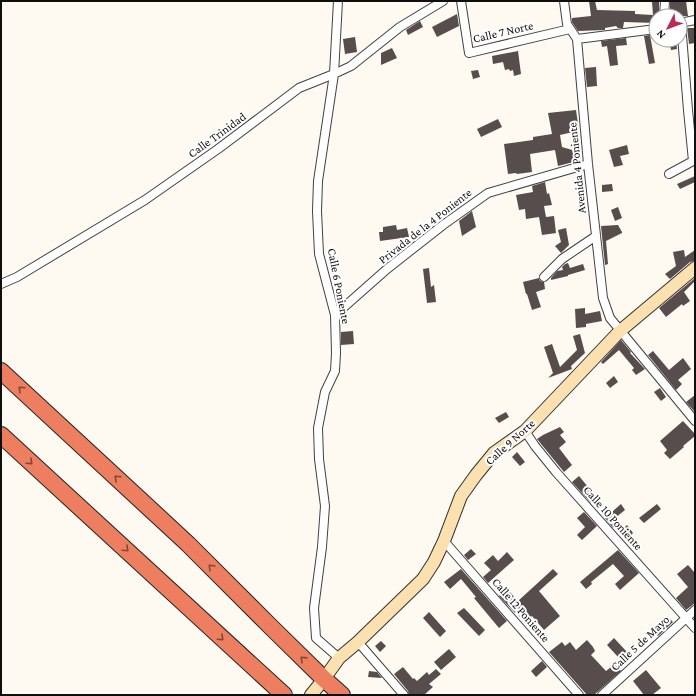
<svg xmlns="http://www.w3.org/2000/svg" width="696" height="696" font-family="'Crimson Pro',serif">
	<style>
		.building { fill: #574d4c }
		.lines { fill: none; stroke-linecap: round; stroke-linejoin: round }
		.street-casing { stroke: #424242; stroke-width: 10 }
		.secondary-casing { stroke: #313131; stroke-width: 14 }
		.highway-casing { stroke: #202020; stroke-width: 18 }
		.street { stroke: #fff; stroke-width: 8 }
		.secondary { stroke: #fbe1b0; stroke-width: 12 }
		.highway { stroke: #ed7f60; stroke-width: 16 }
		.oneway { stroke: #7e4738 }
		.labels { text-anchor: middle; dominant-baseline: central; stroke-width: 4; stroke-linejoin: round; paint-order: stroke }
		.street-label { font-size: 12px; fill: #0f0f0f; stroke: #fff }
	</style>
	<rect width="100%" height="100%" fill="#fef9f1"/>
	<path class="building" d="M589,1H595L597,10L635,11V14L653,15L652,2H659V16H656V23L624,22L623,28H618L616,26L605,28V30L578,31L572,22V18L591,16Z
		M670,1H686L688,16H670Z
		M457,14L459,26L437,37L432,27Z
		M420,21L423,27L408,35L406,30Z
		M687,28H694L695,43L689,44Z
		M650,35L655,63L649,64L644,36Z
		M355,37L357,52L345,54L343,39Z
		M626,38L627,45L616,46L618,65L610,66L607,46L602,47L601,41Z
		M669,40H676L677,49L671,50Z
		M392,48L397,58L381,65V53Z
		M518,51L521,74L514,76L513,70L510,71L509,69L505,70L503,62L493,64L492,56Z
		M596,67L597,86L587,87L585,68Z
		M478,70L480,77L473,79L471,71Z
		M576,110L578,124L571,125L573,132L560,135L562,147L579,152L581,160L558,166L555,150L530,154L532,172L517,174L516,173L508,174L504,144L533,140V137L552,134L548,113Z
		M498,119L502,127L481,137L477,129Z
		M627,145L629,154L620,156L623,165L614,167L609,150Z
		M695,176V182L680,189L677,184Z
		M545,182L547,194L549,193L552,205L544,206L546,217L554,216L556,233L542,235L539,217L526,219L525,209L519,210L516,195L533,192L532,186Z
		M612,184L613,191L602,192V185Z
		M618,207L622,218L615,221L611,210Z
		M472,211L476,227L462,236L459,221Z
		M396,225L397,230L407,228L409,237L380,241L379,232H383V227Z
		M618,225L622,232V233L606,241L608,264L605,265L601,226Z
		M566,228L569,245L561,253L555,246L561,242L558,230Z
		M684,250L685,257L695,250V261L690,262L670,279L665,274L676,266L673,252Z
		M568,263L570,268L583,264L585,270L568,275V276L551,280V278L557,271L563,270L562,267L565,264Z
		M429,268L431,287L434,285L436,302L427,303L423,269Z
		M539,278L540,281L544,282L545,289L536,292L541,307L532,310L527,294H526L523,282Z
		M695,278V281L684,292L690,301L683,306L682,304L666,317L659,308Z
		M585,308V314L600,311L602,321L586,324V327L576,328L575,309Z
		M353,331L354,344L341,345V332Z
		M580,334L585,353L571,366L572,369L548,378L553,373L544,347L552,344L560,367L577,350L573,336Z
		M621,340L631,352L630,353L645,369L636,375L632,370L634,368L619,350L603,364L601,362Z
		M653,351L669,370L683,358L691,369L678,380L682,384L676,390L648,355Z
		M614,376L618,382L610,388L606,383Z
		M660,388L666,397L661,401L654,392Z
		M695,395V412L686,402Z
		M506,412L509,417L499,423L495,418Z
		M683,421L695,434V436L683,446L684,447L670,459L664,453L667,450L660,441Z
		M560,427L564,432L560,435L566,442L559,448L572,465L564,472L537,439L543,435Z
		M517,452L525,462L520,466L512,457Z
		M579,476L597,498L591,503L572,482Z
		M621,504L625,510L615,518L624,528L627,525L633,533L626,540L615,527L613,528L605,518Z
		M657,504L661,509L644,523L639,518Z
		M584,512L597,526L582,540L577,535L585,527L577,518Z
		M471,549L476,554L468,560L464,555Z
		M618,550L639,573L620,590L615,584L624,576L613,564L591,582L592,584L586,589L580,582Z
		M507,552L514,560L488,583L483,577L491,570L484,563L493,555L498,561Z
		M688,565L695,573V603L686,610L676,598L688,587L677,574Z
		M461,569L507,621L499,628L474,598L476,597L461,579L450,589L444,582Z
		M553,569L558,574L539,591L560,616L544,630L532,616L524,622L516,612L515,613L499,596L507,589L518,601Z
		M464,608L485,630L479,636L457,613Z
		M429,612L446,631L440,637L423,618Z
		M667,616L673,622L658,636L652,630Z
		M614,638L627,652L619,658L607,645Z
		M587,640L593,647L595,651L591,655L606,671L615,664L621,671L594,695H587L549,652L562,642L565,646L570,642L576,650Z
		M381,641L386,646L380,652L375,646Z
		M449,649L456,657L441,670L434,662Z
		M542,661L547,667L536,677L531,671Z
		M403,667L413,679L414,678L417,681L427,672L429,675L436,669L441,674L429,684L433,687L424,695H409L408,691L394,674Z
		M646,670L661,688L652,695H644L633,681Z
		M369,671L377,672L382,678L368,677Z"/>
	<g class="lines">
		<g class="street-casing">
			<path id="street" d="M338,1L334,74L318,181L317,211L319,254L335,315L336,353L335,371L325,392L318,428L319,459L325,506L322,547L314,608L316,638L339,658
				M461,1L469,53L570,29
				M564,1L567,24L577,39L588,164L603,298L610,318L695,421
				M664,16L665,1
				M680,23L695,20
				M577,39L656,29
				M669,174L693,161L688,110L681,23
				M544,277L562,259L596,236
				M1,284L17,277L145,200L218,149L299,88L334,74L351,66L400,27L443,1
				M335,315L387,269L443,225L488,193L588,164
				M525,431L535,446L556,472L695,628
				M444,541L579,695
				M358,642L404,695
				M602,695L695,610"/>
		</g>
		<g class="secondary-casing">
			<path id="secondary" d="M311,695L324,679L339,658L358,642L423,579L434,562L444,541L461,496L476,475L494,453L525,431L620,331L695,268"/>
		</g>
		<g class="highway-casing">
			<path id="highway" d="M1,371L188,544L271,627L324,679L342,695
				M1,435L284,695"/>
		</g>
		<use href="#street" class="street"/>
		<use href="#secondary" class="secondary"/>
		<use href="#highway" class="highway"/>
	</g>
	<defs><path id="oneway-chevron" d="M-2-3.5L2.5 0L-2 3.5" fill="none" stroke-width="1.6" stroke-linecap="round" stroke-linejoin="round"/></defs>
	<g class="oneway">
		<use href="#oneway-chevron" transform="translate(21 389) rotate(-137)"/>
		<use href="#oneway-chevron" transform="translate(30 462) rotate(42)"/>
		<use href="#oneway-chevron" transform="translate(117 478) rotate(-137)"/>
		<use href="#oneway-chevron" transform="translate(126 549) rotate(43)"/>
		<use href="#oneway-chevron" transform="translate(211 567) rotate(-135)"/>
		<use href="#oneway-chevron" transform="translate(221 638) rotate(43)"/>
		<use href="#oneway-chevron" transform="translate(303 659) rotate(-136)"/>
	</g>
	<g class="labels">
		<g class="street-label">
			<text transform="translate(503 32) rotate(-13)">Calle 7 Norte</text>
			<text transform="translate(217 135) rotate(-36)">Calle Trinidad</text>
			<text transform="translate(577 168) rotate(-96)">Avenida 4 Poniente</text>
			<text transform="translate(425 226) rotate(-38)">Privada de la 4 Poniente</text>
			<text transform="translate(339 286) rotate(79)">Calle 6 Poniente</text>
			<text transform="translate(510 442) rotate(-42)">Calle 9 Norte</text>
			<text transform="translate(613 518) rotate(48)">Calle 10 Poniente</text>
			<text transform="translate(521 610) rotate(49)">Calle 12 Poniente</text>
			<text transform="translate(640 643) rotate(-43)">Calle 5 de Mayo</text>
		</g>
	</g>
	<rect width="696" height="696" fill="none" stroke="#0f0f0f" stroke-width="4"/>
	<g transform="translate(668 28) rotate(228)"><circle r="19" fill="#ffffff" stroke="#9f9f9f"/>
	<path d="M0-3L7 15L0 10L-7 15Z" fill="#b82d55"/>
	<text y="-6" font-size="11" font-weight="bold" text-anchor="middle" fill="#0f0f0f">N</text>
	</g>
</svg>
